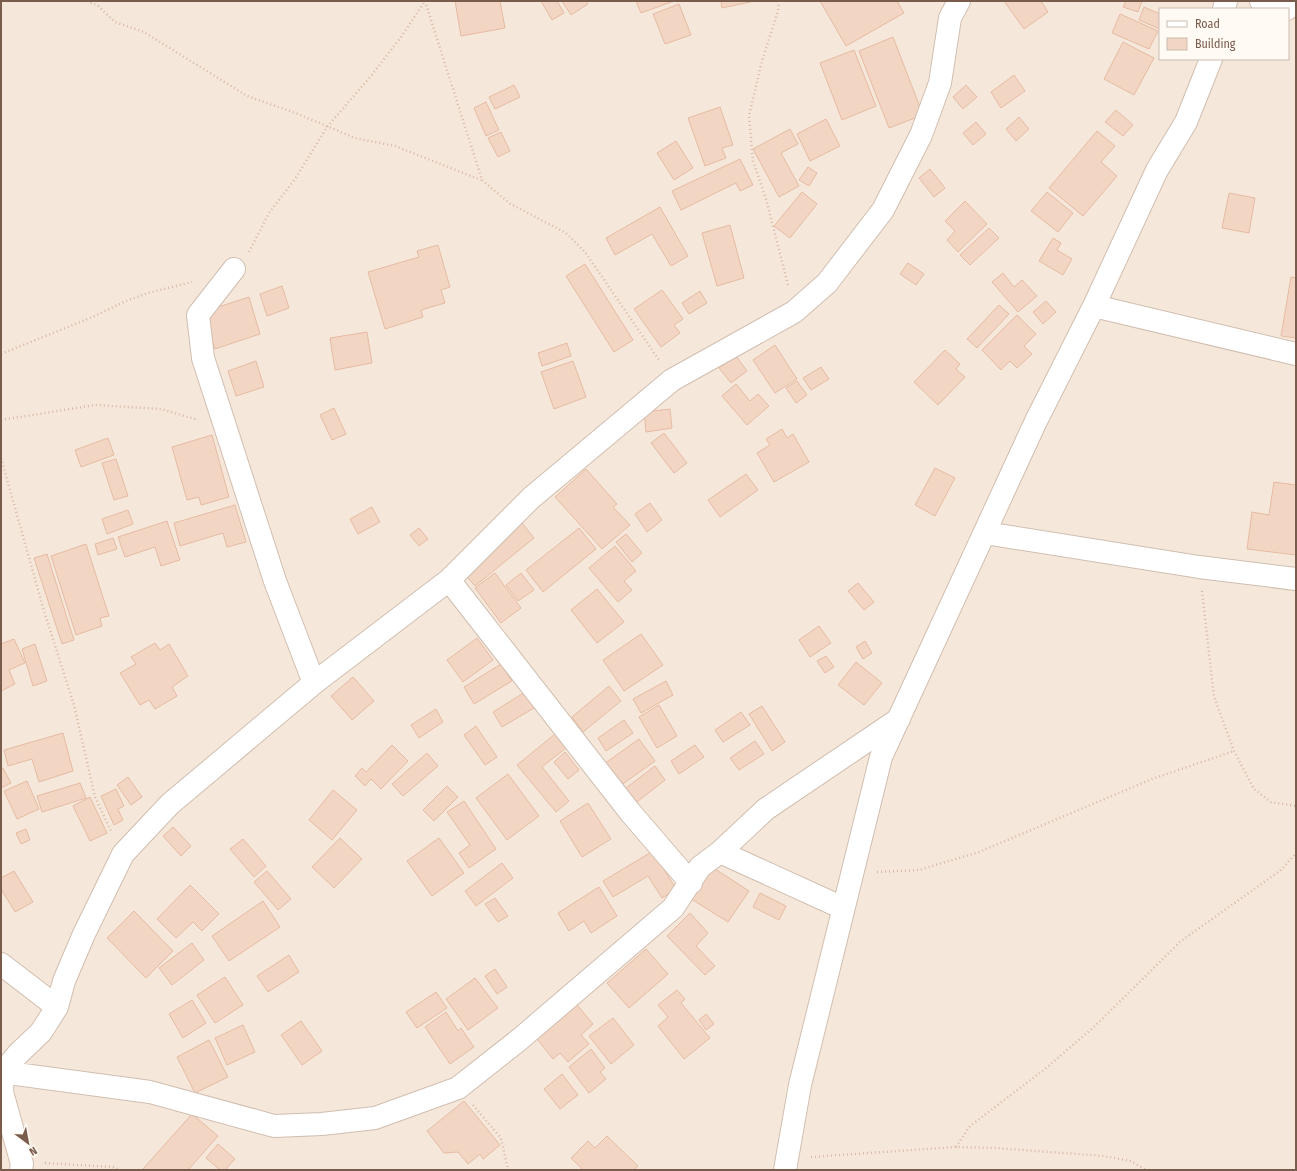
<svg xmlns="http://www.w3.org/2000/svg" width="1297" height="1171" font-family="'Fira Sans Condensed',sans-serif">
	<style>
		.residential { fill: #f5e8da; fill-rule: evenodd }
		.building { fill: #f3d5c3; stroke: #e6bba3 }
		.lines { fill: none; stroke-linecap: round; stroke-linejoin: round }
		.minor-casing { stroke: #d1beb0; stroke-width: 24 }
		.path { stroke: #d9b8a5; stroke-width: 2.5; stroke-dasharray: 1 3; stroke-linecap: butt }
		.minor { stroke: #fff; stroke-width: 22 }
	</style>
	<rect width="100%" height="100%" fill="#fdf6ec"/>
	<path class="residential" d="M1,1H1296V1170H1ZM1160,9H1288V59H1160Z"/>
	<path class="building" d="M455,1H500L505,28L461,36Z
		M541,1H557L564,13L552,20Z
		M562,1H586L588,4L571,15Z
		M636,1H674L641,13Z
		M721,1H755L722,8Z
		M820,1H897L904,13L846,46Z
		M1004,1H1041L1048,12L1024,29Z
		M1126,1H1142L1138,12L1123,7Z
		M679,4L691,35L665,44L653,14Z
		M1144,7L1160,14V29L1139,20Z
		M1120,14L1158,31L1149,49L1112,33Z
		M893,37L923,115L889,128L859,51Z
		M1123,42L1154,58L1134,95L1104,79Z
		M854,50L876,106L842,120L820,63Z
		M1014,75L1025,91L1001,108L991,92Z
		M514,85L520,97L495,109L489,97Z
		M966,85L977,97L963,109L953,97Z
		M486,102L499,130L486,136L474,108Z
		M720,107L733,145L722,148L726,158L705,166L688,118Z
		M1116,110L1133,125L1123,136L1105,122Z
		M1019,117L1029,129L1016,141L1006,129Z
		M826,119L840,146L810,161L797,134Z
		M976,122L986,134L973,145L963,133Z
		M790,129L798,144L781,153L799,186L779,197L753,149Z
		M1097,131L1115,146L1101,162L1117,176L1083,216L1049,188Z
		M501,132L510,151L498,157L488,138Z
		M676,141L693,168L674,180L657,153Z
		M740,159L753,185L740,191L736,183L681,210L672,191Z
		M808,167L817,173L809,186L799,180Z
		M930,169L945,188L934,197L919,178Z
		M802,192L817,204L790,238L774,226Z
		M1047,192L1073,213L1058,232L1031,211Z
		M1229,193L1255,198L1249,233L1222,228Z
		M965,201L987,224L958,252L947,240L955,231L945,221Z
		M660,207L688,256L671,266L652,234L615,255L606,238Z
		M730,225L744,278L717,286L702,233Z
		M989,228L999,238L970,265L960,255Z
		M1053,238L1061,243L1057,250L1072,259L1063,275L1039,261Z
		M438,245L450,287L441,290L445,303L421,310L423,317L385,329L368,272L419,257L417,251Z
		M908,263L924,274L916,285L900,274Z
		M585,264L633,340L614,352L566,276Z
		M1003,273L1014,287L1022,280L1037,296L1018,312L992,282Z
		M1291,277L1296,278V338L1281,336Z
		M282,286L289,308L267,316L260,294Z
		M662,290L683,319L674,325L680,333L661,347L634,309Z
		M700,291L707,303L689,314L682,303Z
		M249,297L260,334L215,349L203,312Z
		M1046,301L1056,312L1043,324L1033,312Z
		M999,305L1009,314L977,348L967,339Z
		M1017,315L1036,334L1024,346L1032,354L1017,368L1010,361L1001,370L982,350Z
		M367,332L372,363L335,370L330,338Z
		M567,343L571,356L542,366L538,353Z
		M775,345L797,379L775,393L753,360Z
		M945,350L960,364L956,369L965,377L938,405L914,382Z
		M736,356L747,371L731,383L719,368Z
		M256,361L264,387L236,396L228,371Z
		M573,361L586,397L554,409L541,372Z
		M821,367L829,379L811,390L803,378Z
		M797,381L807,395L796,403L786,388Z
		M736,384L750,401L758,394L769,406L747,425L722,396Z
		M334,408L346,434L332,440L320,415Z
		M670,409L672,428L646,432L644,412Z
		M782,429L787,438L793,434L809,462L774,482L757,453L770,445L766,439Z
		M664,433L687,463L674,473L651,443Z
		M212,435L229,497L201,505L199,497L187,500L172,447Z
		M108,438L114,455L81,467L75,450Z
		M116,459L128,496L114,500L102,463Z
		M935,468L955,478L935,516L915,505Z
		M586,469L617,504L613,507L630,525L602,549L555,497Z
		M746,474L758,490L720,517L708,500Z
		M1274,482L1296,485V555L1247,549L1252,512L1269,515Z
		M650,503L662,520L647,532L635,514Z
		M235,505L246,542L227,547L223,533L180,546L174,523Z
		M372,507L380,522L358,534L350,519Z
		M128,510L133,524L107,534L102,519Z
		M167,521L180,560L161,566L155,547L125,557L118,537Z
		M522,523L534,538L475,586L462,571Z
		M419,528L428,539L419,546L410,535Z
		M579,528L596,549L543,592L526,570Z
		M626,534L642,553L632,562L616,542Z
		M113,538L117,549L98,555L95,544Z
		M86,544L109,616L100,618L102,626L76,635L51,556Z
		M615,546L636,571L624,581L632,590L618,602L589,568Z
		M47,554L74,640L62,644L34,558Z
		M495,573L521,608L501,623L475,588Z
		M521,573L534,590L518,601L506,585Z
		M858,583L874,602L864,610L848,591Z
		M597,589L624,622L597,643L571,610Z
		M819,626L831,643L810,657L799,640Z
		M641,634L663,665L624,691L603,660Z
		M477,638L493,660L463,682L447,660Z
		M14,639L25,663L9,670L15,684L1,691V644Z
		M865,641L872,653L863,659L856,647Z
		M155,643L160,650L169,644L188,676L172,687L177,696L155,709L149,700L140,705L120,673L136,664L131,657Z
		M35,644L47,681L33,686L22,649Z
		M826,656L834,667L825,673L817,661Z
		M856,662L882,683L864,705L838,685Z
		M501,664L512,681L474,704L464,687Z
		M353,677L374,701L352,720L331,696Z
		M666,681L673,695L641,713L633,699Z
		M609,686L621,701L583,732L572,717Z
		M525,692L534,708L502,727L493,712Z
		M659,705L677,736L657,748L639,717Z
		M762,706L785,742L772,751L749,714Z
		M436,709L443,722L419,738L411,725Z
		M741,712L750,725L723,742L715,730Z
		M624,720L633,733L606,751L598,738Z
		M476,726L497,757L485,765L464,735Z
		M63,733L73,771L39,782L32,759L8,766L4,750Z
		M555,734L566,748L542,767L569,801L556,812L517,765Z
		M639,739L655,761L620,786L604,764Z
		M755,741L764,754L739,770L730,758Z
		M392,745L408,761L381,789L371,779L365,786L355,776L362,768L366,772Z
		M695,745L704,757L679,774L671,761Z
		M565,752L579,770L568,779L554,762Z
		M427,753L438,766L403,796L392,784Z
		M655,766L665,780L633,805L622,791Z
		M3,768L11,783L1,788V769Z
		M508,774L539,816L507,840L476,798Z
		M128,777L142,797L131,805L117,785Z
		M27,781L39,809L17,819L4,791Z
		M80,783L86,798L42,812L37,796Z
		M447,786L458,797L434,821L423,810Z
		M116,789L124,806L118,809L123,820L114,825L101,796Z
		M333,790L357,810L332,840L309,820Z
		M90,797L107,833L90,841L73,806Z
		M464,801L496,849L469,868L459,853L470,845L447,812Z
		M588,803L611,839L582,857L560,821Z
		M173,827L191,846L181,856L163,836Z
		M26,829L30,840L21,844L16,833Z
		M340,838L362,859L334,888L312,867Z
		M439,838L464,873L432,896L407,861Z
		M243,839L266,866L254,877L230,849Z
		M653,851L676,889L662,898L648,876L613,897L603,881Z
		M502,863L513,878L476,906L465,891Z
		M709,865L749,891L728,922L688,897Z
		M14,871L33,902L15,912L1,889V878Z
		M267,871L291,899L278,910L254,882Z
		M190,885L219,914L202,931L193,922L176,938L157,919Z
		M599,887L617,916L591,933L584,921L569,931L558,913Z
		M760,893L786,906L779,920L753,907Z
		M495,898L508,916L498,922L485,904Z
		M263,901L280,927L229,961L212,936Z
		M134,911L173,951L146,978L107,938Z
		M690,913L708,933L696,946L715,966L705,975L667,936Z
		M192,943L204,960L172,985L159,968Z
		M646,949L668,974L629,1008L607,983Z
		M289,955L299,972L268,992L257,976Z
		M495,969L507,987L497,994L485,976Z
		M225,977L243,1005L215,1023L197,995Z
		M475,978L498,1008L468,1030L446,999Z
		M677,990L685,999L681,1003L710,1038L684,1059L658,1026L668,1017L658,1005Z
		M436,992L447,1008L417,1028L406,1012Z
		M192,1000L206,1023L183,1038L169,1014Z
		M573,1000L593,1024L581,1035L589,1044L568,1062L560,1053L553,1059L533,1034Z
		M446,1012L458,1031L461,1028L474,1047L450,1064L425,1027Z
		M706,1014L714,1024L706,1030L699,1020Z
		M613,1018L634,1045L611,1064L589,1036Z
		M301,1021L322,1051L302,1065L281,1035Z
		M243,1025L255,1052L227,1065L215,1038Z
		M209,1040L228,1077L195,1093L177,1057Z
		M591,1049L605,1068L600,1072L606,1079L589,1093L569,1067Z
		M562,1074L578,1095L560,1109L544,1089Z
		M464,1101L500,1145L483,1159L480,1154L468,1164L458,1152L444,1153L427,1131Z
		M192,1114L218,1136L188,1170H142Z
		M607,1136L638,1166L634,1170H583L571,1158L588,1141L595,1148Z
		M218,1144L235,1159L225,1170H220L206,1158Z"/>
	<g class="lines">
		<g class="minor-casing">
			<path id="minor" d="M1261,1L1287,9
				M1224,9L1226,1
				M234,269L198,315L203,358L275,581L314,683
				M1094,306L1296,354
				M985,533L1199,567L1296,579
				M449,580L630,812L691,883
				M720,852L843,908
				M1,964L57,1007
				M1,1072L150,1092L274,1126L322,1124L375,1118L458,1088L520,1039L673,908L700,867L720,852L766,809L899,719
				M21,1170L22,1164L2,1092L3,1072L18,1054L41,1032L57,1007L64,981L84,934L123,854L170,804L314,683L449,580L531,498L672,380L794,312L827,283L883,210L921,135L940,83L950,18L959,1
				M785,1170L800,1085L881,757L1036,421L1094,306L1157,170L1186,122L1211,59"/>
		</g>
		<path class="path" d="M87,1L98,6L115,22L144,32L247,96L298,114L355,138L395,146L481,180
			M425,1L482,180L509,203L566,233L585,252L659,360
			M779,1L778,11L762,61L749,116L753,161L766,199L788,285
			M249,252L269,213L295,179L327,127L371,76L401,37L425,1
			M1,354L95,316L126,301L148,293L192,282
			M1,420L95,405L161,409L198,420
			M1,458L44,611L74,705L95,797L111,831
			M1202,591L1214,697L1234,751L1254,789L1271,802L1296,806
			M877,872L919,870L979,852L1152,779L1234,751
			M473,1105L501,1138L508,1170
			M956,1147L970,1126L1045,1069L1095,1026L1181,941L1281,870L1296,853
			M811,1157L956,1147L995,1148L1104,1156L1131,1161L1146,1170
			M45,1163L113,1167L120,1170"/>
		<use href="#minor" class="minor"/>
	</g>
	<rect width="1297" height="1171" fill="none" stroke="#7a5c4d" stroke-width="4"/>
	<rect x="1159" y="8" width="130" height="52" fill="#fffaf3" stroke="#cabbb1"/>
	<rect x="1167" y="21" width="20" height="6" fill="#ffffff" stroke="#cabbb1"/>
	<text x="1195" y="28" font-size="12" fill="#7a5c4d">Road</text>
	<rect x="1167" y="38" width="20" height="12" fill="#f3d5c3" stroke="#cabbb1"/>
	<text x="1195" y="48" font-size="12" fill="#7a5c4d">Building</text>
	<g transform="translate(28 1143) rotate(148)" stroke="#fffaf3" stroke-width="3" paint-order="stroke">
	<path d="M0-3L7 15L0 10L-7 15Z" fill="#7a5c4d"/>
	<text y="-6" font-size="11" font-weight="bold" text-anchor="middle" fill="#7a5c4d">N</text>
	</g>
</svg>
